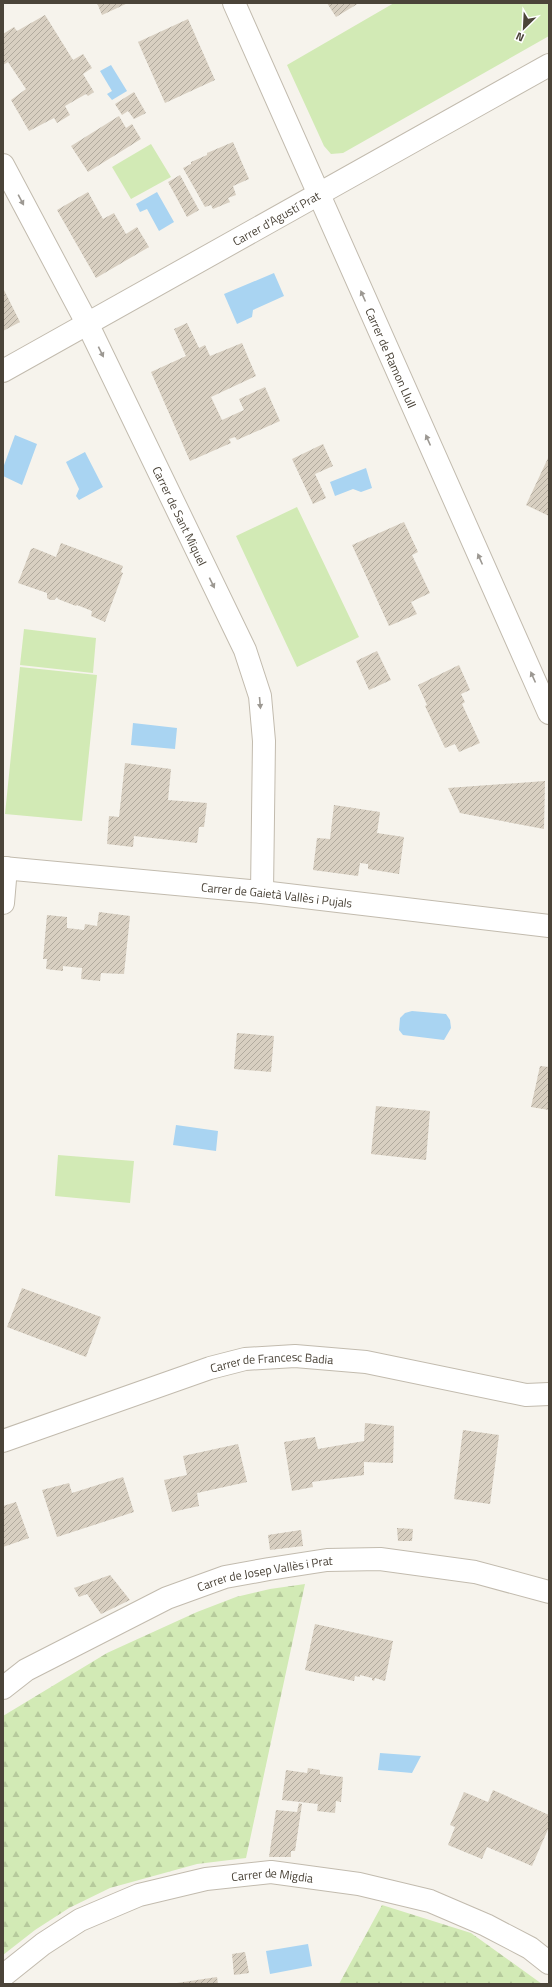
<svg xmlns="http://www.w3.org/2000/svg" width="552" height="1987" font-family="'Titillium Web',sans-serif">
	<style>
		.green { fill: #d2eab5 }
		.forest { fill: url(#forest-firs) }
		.water { fill: #a9d4f2 }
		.building { fill: url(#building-hatch) }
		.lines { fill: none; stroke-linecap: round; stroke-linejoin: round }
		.street-casing { stroke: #c2bbae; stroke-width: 24 }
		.street { stroke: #fff; stroke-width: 22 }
		.oneway { fill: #9c9892 }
		.labels { text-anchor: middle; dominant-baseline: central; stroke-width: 3.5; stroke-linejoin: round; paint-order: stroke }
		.street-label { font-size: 12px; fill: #4b4439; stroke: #fff }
	</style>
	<defs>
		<pattern id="forest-firs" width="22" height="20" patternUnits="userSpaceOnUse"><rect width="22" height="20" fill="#d2eab5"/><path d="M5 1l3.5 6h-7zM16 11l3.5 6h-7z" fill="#b6ca9c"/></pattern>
		<pattern id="building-hatch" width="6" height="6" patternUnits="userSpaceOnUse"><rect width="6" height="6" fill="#d8cfc1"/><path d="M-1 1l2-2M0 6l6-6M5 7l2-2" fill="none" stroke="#b1aa9e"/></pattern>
	</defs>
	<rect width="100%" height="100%" fill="#f6f3ec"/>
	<path class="green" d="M394,3H549V36L343,153L331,154L324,146L287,65Z
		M151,144L171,177L131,199L112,167Z
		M297,507L359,637L297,667L236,536Z
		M24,629L96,638L93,673L20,665Z
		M20,667L97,675L82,821L5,814Z
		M58,1155L134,1161L130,1203L55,1196Z"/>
	<path class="forest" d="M305,1584L246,1858L197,1864L110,1888L69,1908L35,1930L3,1955V1716L107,1653L197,1612L236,1597L270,1589Z
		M382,1905L471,1933L542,1984H339Z"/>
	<path class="water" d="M111,65L127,91L112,100L107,94L112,91L100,71Z
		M157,192L174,222L159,231L147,209L140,212L136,204Z
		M274,273L284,296L253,310L252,317L237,324L224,294Z
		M15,435L37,444L22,485L3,476V468Z
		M85,452L103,487L79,500L76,496L79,489L66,462Z
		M366,468L372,488L361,492L353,489L335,496L330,482Z
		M133,723L177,728L175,749L131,745Z
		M412,1011L446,1014L450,1020L451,1028L444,1040L403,1035L399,1030L400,1018L405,1013Z
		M176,1125L218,1131L216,1151L173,1145Z
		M380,1753L421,1756L412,1773L378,1770Z
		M308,1944L312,1966L270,1974L266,1951Z"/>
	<path class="building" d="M97,3H128L102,15Z
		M327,3H359L336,17Z
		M45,15L73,60L83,54L92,68L83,74L94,92L88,96L86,94L65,106L70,115L57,123L54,118L29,131L11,100L26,89L8,62L3,65V34L14,27L17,31Z
		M188,19L215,80L165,103L138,42Z
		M134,92L146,113L134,119L128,111L122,115L115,104Z
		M119,116L126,128L132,124L141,139L88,172L71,146Z
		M233,142L249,179L233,186L236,195L228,198L230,202L213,209L211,205L205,207L183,168L191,164V162L207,155V153Z
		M180,175L199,210L187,217L168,182Z
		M88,192L103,219L114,213L126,234L137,227L149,247L96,278L57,210Z
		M3,288L20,322L3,331Z
		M187,323L199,348L205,345L210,356L242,343L256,376L211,397L222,420L244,410L239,399L265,387L280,421L237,440L235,437L229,439L231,443L190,461L151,372L186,356L174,329Z
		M323,444L333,466L315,474L326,498L313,504L292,459Z
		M549,456V516L526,505Z
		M404,522L418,552L412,555L430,593L411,602L417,614L389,626L352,545Z
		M61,543L123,566L121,572L123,573L105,622L91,616L92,611L77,605L76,606L58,599L57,597L54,600H50L47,598V593L18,583L31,549L34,548L56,557Z
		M377,651L391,680L369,690L356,661Z
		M459,665L470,690L461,694L465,702L462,704L480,743L459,752L455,744L445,748L425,706L427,705L418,685Z
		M125,763L171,769L168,800L207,803L204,827H199L197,843L134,836L133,847L107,844L109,816L119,817Z
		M545,781L544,829L460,813L448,788Z
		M334,805L380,812L377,833L404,837L399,874L368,869V864L360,863L358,876L313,870L317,838L330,839Z
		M99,912L130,916L124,974L101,973L100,981L81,979L82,968L63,966V971L46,969L47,959H43L47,915L67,917V928L84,930L85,924L97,926Z
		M237,1033L274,1036L271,1072L234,1069Z
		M540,1066L549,1067V1110L531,1107Z
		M376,1106L430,1111L426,1160L371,1154Z
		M22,1288L101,1317L86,1357L7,1327Z
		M365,1423L394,1426L393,1463L364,1462V1475L312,1482L313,1487L292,1491L284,1442L315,1437L318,1449L364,1441Z
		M463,1430L499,1435L490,1504L454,1499Z
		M238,1444L247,1482L197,1493L199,1506L172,1512L164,1480L187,1475L183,1456Z
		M123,1477L134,1512L57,1537L42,1490L69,1483L72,1493Z
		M16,1502L29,1538L3,1547V1506Z
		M397,1528L413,1529L412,1541H398Z
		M301,1530L303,1546L270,1550L268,1535Z
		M110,1575L130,1600L101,1614L87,1594L79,1597L74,1588Z
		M315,1624L393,1641L385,1681L375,1678L374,1681L372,1680V1678L360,1675V1677L355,1676L354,1681L305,1670Z
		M308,1768L320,1770V1774L343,1777L341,1802L336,1801L335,1813L317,1811L318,1804L282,1800L286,1770L307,1773Z
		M493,1790L549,1815V1827L532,1866L487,1847L482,1859L448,1845L455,1827L450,1825L464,1792L488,1802Z
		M299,1803L302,1804L295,1851H291V1857H269L276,1810L297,1812Z
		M245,1952L249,1973L234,1975L232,1954Z
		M217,1977L218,1984H177V1983Z"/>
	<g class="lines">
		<g class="street-casing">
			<g id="street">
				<path id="s1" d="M234,3L549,713"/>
				<path id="s2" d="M3,165L87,323L245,650L260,696L264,741L262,892"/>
				<path id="s3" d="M3,371L549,65"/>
				<path id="s4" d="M3,868L262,892L549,926"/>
				<path d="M3,903L6,868"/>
				<path id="s5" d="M3,1441L210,1368L245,1359L295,1356L366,1362L526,1395L549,1394"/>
				<path id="s6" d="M3,1688L26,1670L167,1598L225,1577L269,1569L327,1560L380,1559L475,1572L549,1592"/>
				<path id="s7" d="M3,1976L43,1944L80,1920L139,1895L206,1879L271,1872L359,1884L430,1901L486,1925L530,1948L549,1963"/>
			</g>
		</g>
		<use href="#street" class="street"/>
	</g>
	<defs><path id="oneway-solid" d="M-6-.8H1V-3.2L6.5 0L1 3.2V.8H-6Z"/></defs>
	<g class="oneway">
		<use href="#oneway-solid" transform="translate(21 200) rotate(62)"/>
		<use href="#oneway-solid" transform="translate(363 296) rotate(-114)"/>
		<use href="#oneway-solid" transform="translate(101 352) rotate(64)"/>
		<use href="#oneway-solid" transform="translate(428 440) rotate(-114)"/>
		<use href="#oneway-solid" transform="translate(480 559) rotate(-114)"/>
		<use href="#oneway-solid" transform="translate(212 583) rotate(64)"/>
		<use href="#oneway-solid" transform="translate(533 677) rotate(-114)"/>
		<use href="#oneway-solid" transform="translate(260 703) rotate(85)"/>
	</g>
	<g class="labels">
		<g class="street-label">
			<text stroke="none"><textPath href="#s3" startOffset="313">Carrer d'Agustí Prat</textPath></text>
			<text stroke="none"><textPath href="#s1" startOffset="388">Carrer de Ramon Llull</textPath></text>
			<text stroke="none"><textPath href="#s2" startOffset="393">Carrer de Sant Miquel</textPath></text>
			<text stroke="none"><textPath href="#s4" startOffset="275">Carrer de Gaietà Vallès i Pujals</textPath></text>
			<text stroke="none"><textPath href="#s5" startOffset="282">Carrer de Francesc Badia</textPath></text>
			<text stroke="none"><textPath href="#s6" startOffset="289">Carrer de Josep Vallès i Prat</textPath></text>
			<text stroke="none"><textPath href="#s7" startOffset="295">Carrer de Migdia</textPath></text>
		</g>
	</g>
	<rect width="552" height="1987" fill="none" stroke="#4b4439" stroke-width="8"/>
	<g transform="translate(524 28) rotate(204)" stroke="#ffffff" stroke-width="3" paint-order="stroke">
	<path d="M0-3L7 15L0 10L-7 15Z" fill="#4b4439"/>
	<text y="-6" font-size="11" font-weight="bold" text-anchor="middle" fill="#4b4439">N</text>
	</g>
</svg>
